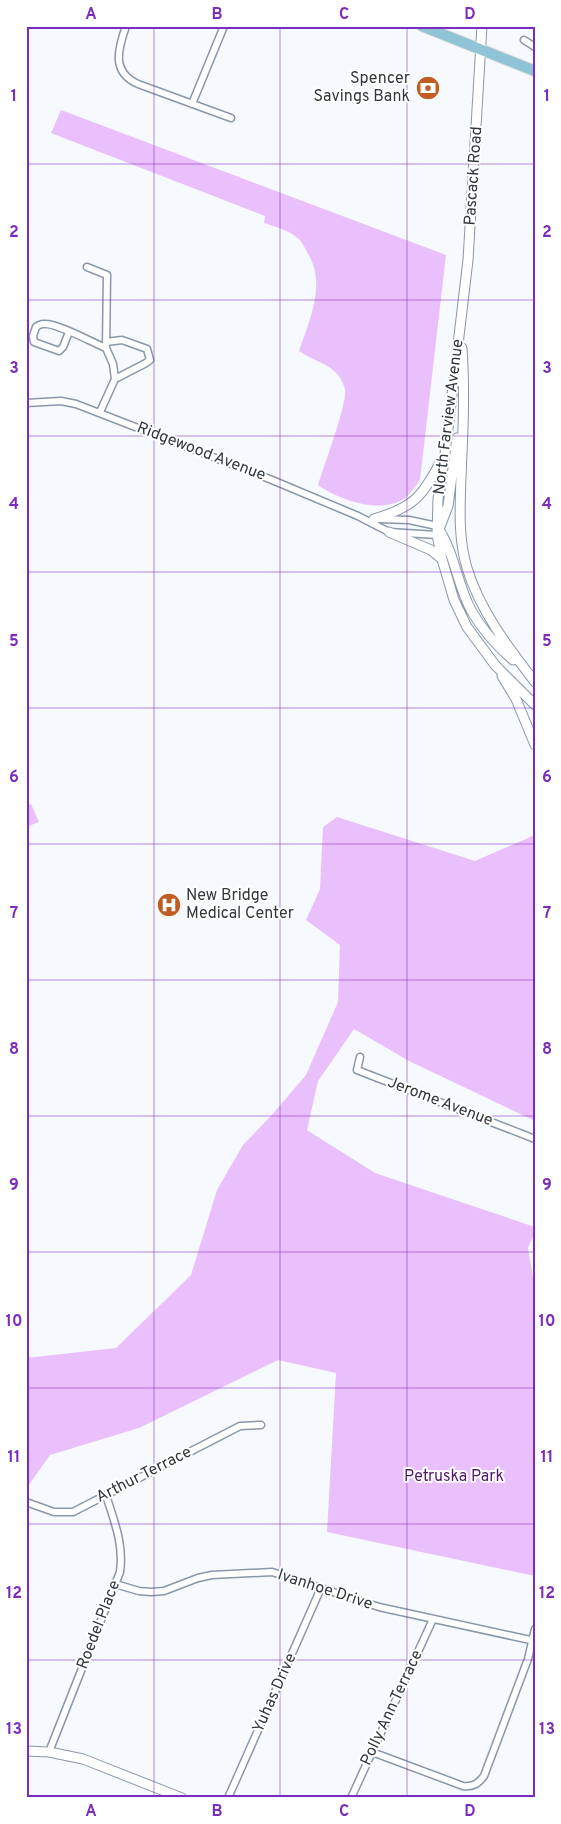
<svg xmlns="http://www.w3.org/2000/svg" width="561" height="1824" font-family="Overpass,sans-serif">
	<style>
		.green { fill: #eac0fc }
		.lines { fill: none; stroke-linecap: round; stroke-linejoin: round }
		.minor-casing { stroke: #8897aa; stroke-width: 9 }
		.tertiary-casing { stroke: #8897aa; stroke-width: 11 }
		.primary-casing { stroke: #d2d3d5; stroke-width: 12 }
		.minor { stroke: #fff; stroke-width: 6 }
		.tertiary { stroke: #fff; stroke-width: 9 }
		.primary { stroke: #8fc4d6; stroke-width: 10 }
		.grid { fill: none; stroke: #7b2cbf; stroke-width: 1; stroke-opacity: 0.55 }
		.labels { text-anchor: middle; dominant-baseline: central; stroke-width: 4; stroke-linejoin: round; paint-order: stroke }
		.poi-label { font-size: 16px; fill: #31373f; stroke: #fff; text-anchor: end }
		.street-label { font-size: 16px; fill: #31373f; stroke: #fff }
		.park-label { font-size: 16px; fill: #531968; stroke: #fff }
		.neatline { fill: none; stroke: #7b2cbf; stroke-width: 2 }
		.grid-label { font-size: 16px; text-anchor: middle; font-weight: bold; fill: #7b2cbf }
	</style>
	<rect width="100%" height="100%" fill="#f6f9fd"/>
	<path class="green" d="M61,110L446,255L420,480C416,485 411,493 405,498C381,515 339,500 318,485C323,468 348,402 345,389C344,385 341,379 338,375C329,363 311,360 299,351C310,318 327,284 307,252C305,248 302,242 299,239C289,230 276,227 264,223L265,216L51,133Z
		M31,804L39,822L26,827V806Z
		M337,817L475,861L535,835V1121L409,1061L354,1029L318,1081L307,1130L375,1173L535,1227V1232L528,1248L535,1289V1576L327,1532L336,1373L278,1360L139,1428L50,1455L26,1489V1358L116,1348L191,1275L217,1190L243,1145L271,1116L306,1075L338,1002L340,945L306,920L320,889L323,827Z"/>
	<g class="lines">
		<g class="minor-casing">
			<path id="minor" d="M126,26C118,49 111,72 138,84L231,118
				M524,40L535,47
				M192,104L224,26
				M87,267L107,275L106,348L113,364L115,379L100,412
				M69,332L63,347L59,351L34,342L33,336L36,327C39,325 41,324 43,324C56,322 93,343 106,348
				M106,342L122,340L147,349L150,360L146,363L115,379
				M26,403L61,401L76,404L272,480L358,516L389,532L437,535
				M379,519L409,520L437,526
				M360,1057L357,1070L535,1139
				M26,1502L54,1512H73L240,1426L261,1425
				M115,1584L139,1591L151,1592L164,1591L198,1578L212,1575L272,1572L379,1607L535,1641
				M49,1752L120,1572C124,1544 114,1521 106,1495
				M372,1752L463,1786C473,1787 478,1784 484,1776L528,1659L535,1629
				M228,1798L321,1588
				M351,1798L433,1619"/>
		</g>
		<g class="tertiary-casing">
			<path id="tertiary" d="M482,26L468,260L445,454L438,499L437,535L442,559L454,600L467,627L495,665L535,705
				M462,348C465,391 463,434 461,477C460,508 458,538 467,568C480,611 508,647 535,682
				M374,519C414,507 422,497 441,461
				M438,528C455,554 457,584 471,610C482,630 497,646 513,660
				M389,532L431,550L442,559
				M438,532L448,506L457,438
				M502,676L516,699L535,745
				M26,1751L49,1752L83,1759L182,1798"/>
		</g>
		<g class="primary-casing">
			<path id="primary" d="M422,26L535,71"/>
		</g>
		<use href="#minor" class="minor"/>
		<use href="#tertiary" class="tertiary"/>
		<use href="#primary" class="primary"/>
	</g>
	<path class="grid" d="M154,26V1798M280,26V1798M407,26V1798M26,164H535M26,300H535M26,436H535M26,572H535M26,708H535M26,844H535M26,980H535M26,1116H535M26,1252H535M26,1388H535M26,1524H535M26,1660H535"/>
	<defs>
		<g id="bank-disc" transform="scale(1.25)"><circle r="9.5" fill="#c05d23" stroke="#fff"/><path d="M-6-4H6V4H-6ZM0-2.3a2.3 2.3 0 1 0 0 4.6a2.3 2.3 0 1 0 0-4.6Z" fill="#fff"/></g>
		<g id="hospital-disc" transform="scale(1.25)"><circle r="9.5" fill="#c05d23" stroke="#fff"/><path d="M-5-5h3v3.5h4V-5h3V5h-3V1.5h-4V5h-3Z" fill="#fff"/></g>
	</defs>
	<g fill-rule="evenodd">
		<use href="#bank-disc" x="428" y="88"/>
		<use href="#hospital-disc" x="169" y="905"/>
	</g>
	<g class="labels">
		<g class="poi-label">
			<text x="410" y="79">Spencer<tspan x="410" dy="18">Savings Bank</tspan></text>
			<text x="186" y="896" text-anchor="start">New Bridge<tspan x="186" dy="18">Medical Center</tspan></text>
		</g>
		<g class="street-label">
			<text transform="translate(474 176) rotate(-86)">Pascack Road</text>
			<text transform="translate(449 417) rotate(-83)">North Farview Avenue</text>
			<text transform="translate(201 452) rotate(21)">Ridgewood Avenue</text>
			<text transform="translate(440 1102) rotate(21)">Jerome Avenue</text>
			<text transform="translate(144 1475) rotate(-27)">Arthur Terrace</text>
			<text transform="translate(325 1590) rotate(18)">Ivanhoe Drive</text>
			<text transform="translate(99 1625) rotate(-69)">Roedel Place</text>
			<text transform="translate(275 1693) rotate(-66)">Yuhas Drive</text>
			<text transform="translate(392 1708) rotate(-65)">Polly Ann Terrace</text>
		</g>
		<g class="park-label">
			<text x="454" y="1477">Petruska Park</text>
		</g>
	</g>
	<rect width="561" height="1824" fill="none" stroke="#ffffff" stroke-width="55"/>
	<rect x="28" y="28" width="506" height="1768" class="neatline"/>
	<g class="grid-label">
		<text x="91" y="19">A</text>
		<text x="217" y="19">B</text>
		<text x="344" y="19">C</text>
		<text x="470" y="19">D</text>
		<text x="14" y="101">1</text>
		<text x="547" y="101">1</text>
		<text x="14" y="237">2</text>
		<text x="547" y="237">2</text>
		<text x="14" y="373">3</text>
		<text x="547" y="373">3</text>
		<text x="14" y="509">4</text>
		<text x="547" y="509">4</text>
		<text x="14" y="646">5</text>
		<text x="547" y="646">5</text>
		<text x="14" y="782">6</text>
		<text x="547" y="782">6</text>
		<text x="14" y="918">7</text>
		<text x="547" y="918">7</text>
		<text x="14" y="1054">8</text>
		<text x="547" y="1054">8</text>
		<text x="14" y="1190">9</text>
		<text x="547" y="1190">9</text>
		<text x="14" y="1326">10</text>
		<text x="547" y="1326">10</text>
		<text x="14" y="1462">11</text>
		<text x="547" y="1462">11</text>
		<text x="14" y="1598">12</text>
		<text x="547" y="1598">12</text>
		<text x="14" y="1734">13</text>
		<text x="547" y="1734">13</text>
		<text x="91" y="1816">A</text>
		<text x="217" y="1816">B</text>
		<text x="344" y="1816">C</text>
		<text x="470" y="1816">D</text>
	</g>
</svg>
